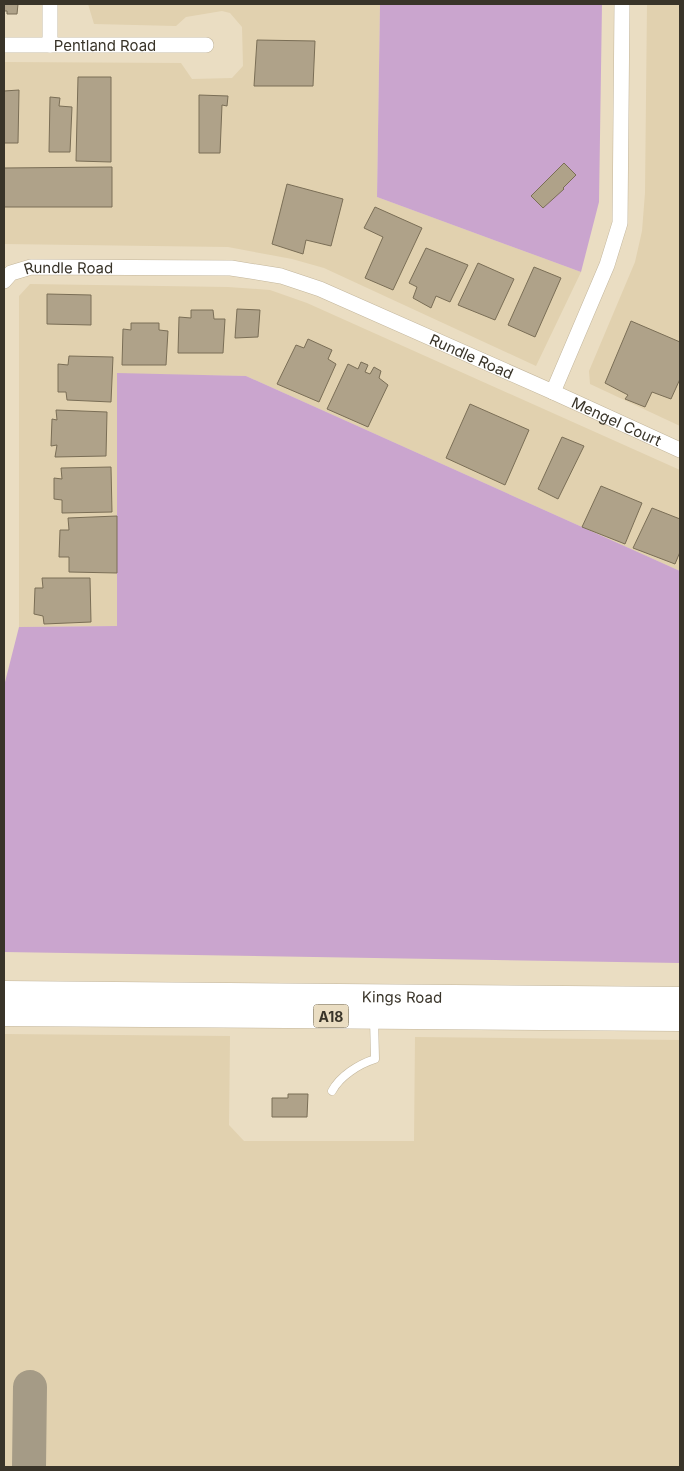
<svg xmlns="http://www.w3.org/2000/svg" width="684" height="1471" font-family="Inter,sans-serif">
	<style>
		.built { fill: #e1d1af }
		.green { fill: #caa5ce }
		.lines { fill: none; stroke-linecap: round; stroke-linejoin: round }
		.taxiway { stroke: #a59b86; stroke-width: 34 }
		.building { fill: #afa289; stroke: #7a6e56 }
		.service-casing { stroke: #c3b69c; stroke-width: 9 }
		.minor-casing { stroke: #c3b69c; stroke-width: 16 }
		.primary-casing { stroke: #c3b69c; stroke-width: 25 }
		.service { stroke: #fff; stroke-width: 8 }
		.minor { stroke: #fff; stroke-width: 15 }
		.primary { stroke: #fff; stroke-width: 24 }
		.labels { text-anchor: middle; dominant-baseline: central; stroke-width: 5; stroke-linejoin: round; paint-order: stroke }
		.shield { fill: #eaddc2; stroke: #6e6757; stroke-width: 1 }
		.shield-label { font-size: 14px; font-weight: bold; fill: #393429 }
		.street-label { font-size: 15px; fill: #393429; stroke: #eaddc2 }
	</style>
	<rect width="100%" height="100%" fill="#eaddc2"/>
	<path class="built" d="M88,4H380L377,197L581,272L536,366L324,268L292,259L228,247L4,244V62L181,63L192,79L232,78L243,66L242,27L230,13L222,11L186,17L176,26L94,24Z
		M647,4H680V426L590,384L589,371L635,262L642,231L645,193Z
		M30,284L228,287L270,290L307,303L680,470V571L246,376L117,374V626L19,627V296Z
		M4,1034L230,1036L229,1125L244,1141H414L415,1037L680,1040V1467H4Z"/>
	<path class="green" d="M380,4H602L599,202L581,272L377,197Z
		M117,373L246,376L680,571V963L4,952V686L19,627L117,626Z"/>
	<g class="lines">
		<path class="taxiway" d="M29,1467L30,1387"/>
	</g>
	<path class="building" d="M4,4H18L17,14H7V11H4Z
		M257,40L315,41L313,86H254Z
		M78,77H111V162L76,161Z
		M4,88V91L19,90L18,143H4Z
		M199,95L228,96L227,106L222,105L220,153H199Z
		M50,97L60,98L59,106L72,107L70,152H49Z
		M564,163L576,175L563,188L564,189L543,208L531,196Z
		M112,167V207H4V168Z
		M287,184L343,199L331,246L306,240L303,254L272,244Z
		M375,207L422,228L393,290L365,278L383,237L364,228Z
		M426,248L468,265L450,302L436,296L431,308L413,298L417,287L409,283Z
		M478,263L514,279L495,320L458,305Z
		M534,267L561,278L535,337L508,325Z
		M47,294L91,295V325L47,324Z
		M237,309L260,310L258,337L235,338Z
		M191,310H213L214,319H225L223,353H178L179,317L191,318Z
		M631,321L680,342V379L671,399L652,392L645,407L625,399L628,395L605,383Z
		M131,323H159V330L168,331L166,365H122L123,329L131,330Z
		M308,339L332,350L328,359L336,364L319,402L277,384L296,345L304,348Z
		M69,356L113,357L111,402L67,400L66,392H58V364L68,365Z
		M361,362L368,365L365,372L370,374L374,367L381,371L379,378L388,385L368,427L327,409L348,364L358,369Z
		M470,404L529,430L505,485L446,458Z
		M56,410L107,412L106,456L55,457L57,445L51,446L52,419L57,420Z
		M562,437L584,446L558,499L538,489Z
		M111,467L112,512L62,513V500L54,499V478L62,479L61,468Z
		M601,486L642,503L625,544L582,527Z
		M652,508L680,519V552L675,564L633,548Z
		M117,516V573L69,572V557H59L60,530H69L68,518Z
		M42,578H90L91,622L44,624L43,616L34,614L35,588H43Z
		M288,1094H308L307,1117H272V1098H288Z"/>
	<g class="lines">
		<g class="service-casing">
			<path id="service" d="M332,1091C340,1076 359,1064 375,1059L374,1018"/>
		</g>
		<g class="minor-casing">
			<g id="minor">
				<path id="s1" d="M4,45H206"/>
				<path d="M50,45V4"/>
				<path id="s2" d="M4,281L11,273L31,267L231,268L281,276L320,289L553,392L607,265L620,223L622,4"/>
				<path id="s3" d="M553,392L680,450"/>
			</g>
		</g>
		<g class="primary-casing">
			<g id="primary">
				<path id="s4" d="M4,993L680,999"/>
				<path d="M4,1014L680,1019"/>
			</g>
		</g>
		<use href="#service" class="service"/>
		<use href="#minor" class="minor"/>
		<use href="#primary" class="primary"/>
	</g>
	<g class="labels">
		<rect class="shield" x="313.5" y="1004.5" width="35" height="23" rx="4"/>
		<g class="shield-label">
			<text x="331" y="1016">A18</text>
		</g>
		<g class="street-label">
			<text stroke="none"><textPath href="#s1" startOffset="101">Pentland Road</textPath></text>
			<text stroke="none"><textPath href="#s2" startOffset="69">Rundle Road</textPath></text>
			<text stroke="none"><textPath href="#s2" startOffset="489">Rundle Road</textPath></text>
			<text stroke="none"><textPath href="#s3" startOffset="70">Mengel Court</textPath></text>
			<text stroke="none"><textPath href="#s4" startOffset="398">Kings Road</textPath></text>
		</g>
	</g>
	<rect width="684" height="1471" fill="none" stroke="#393429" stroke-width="10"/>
</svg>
